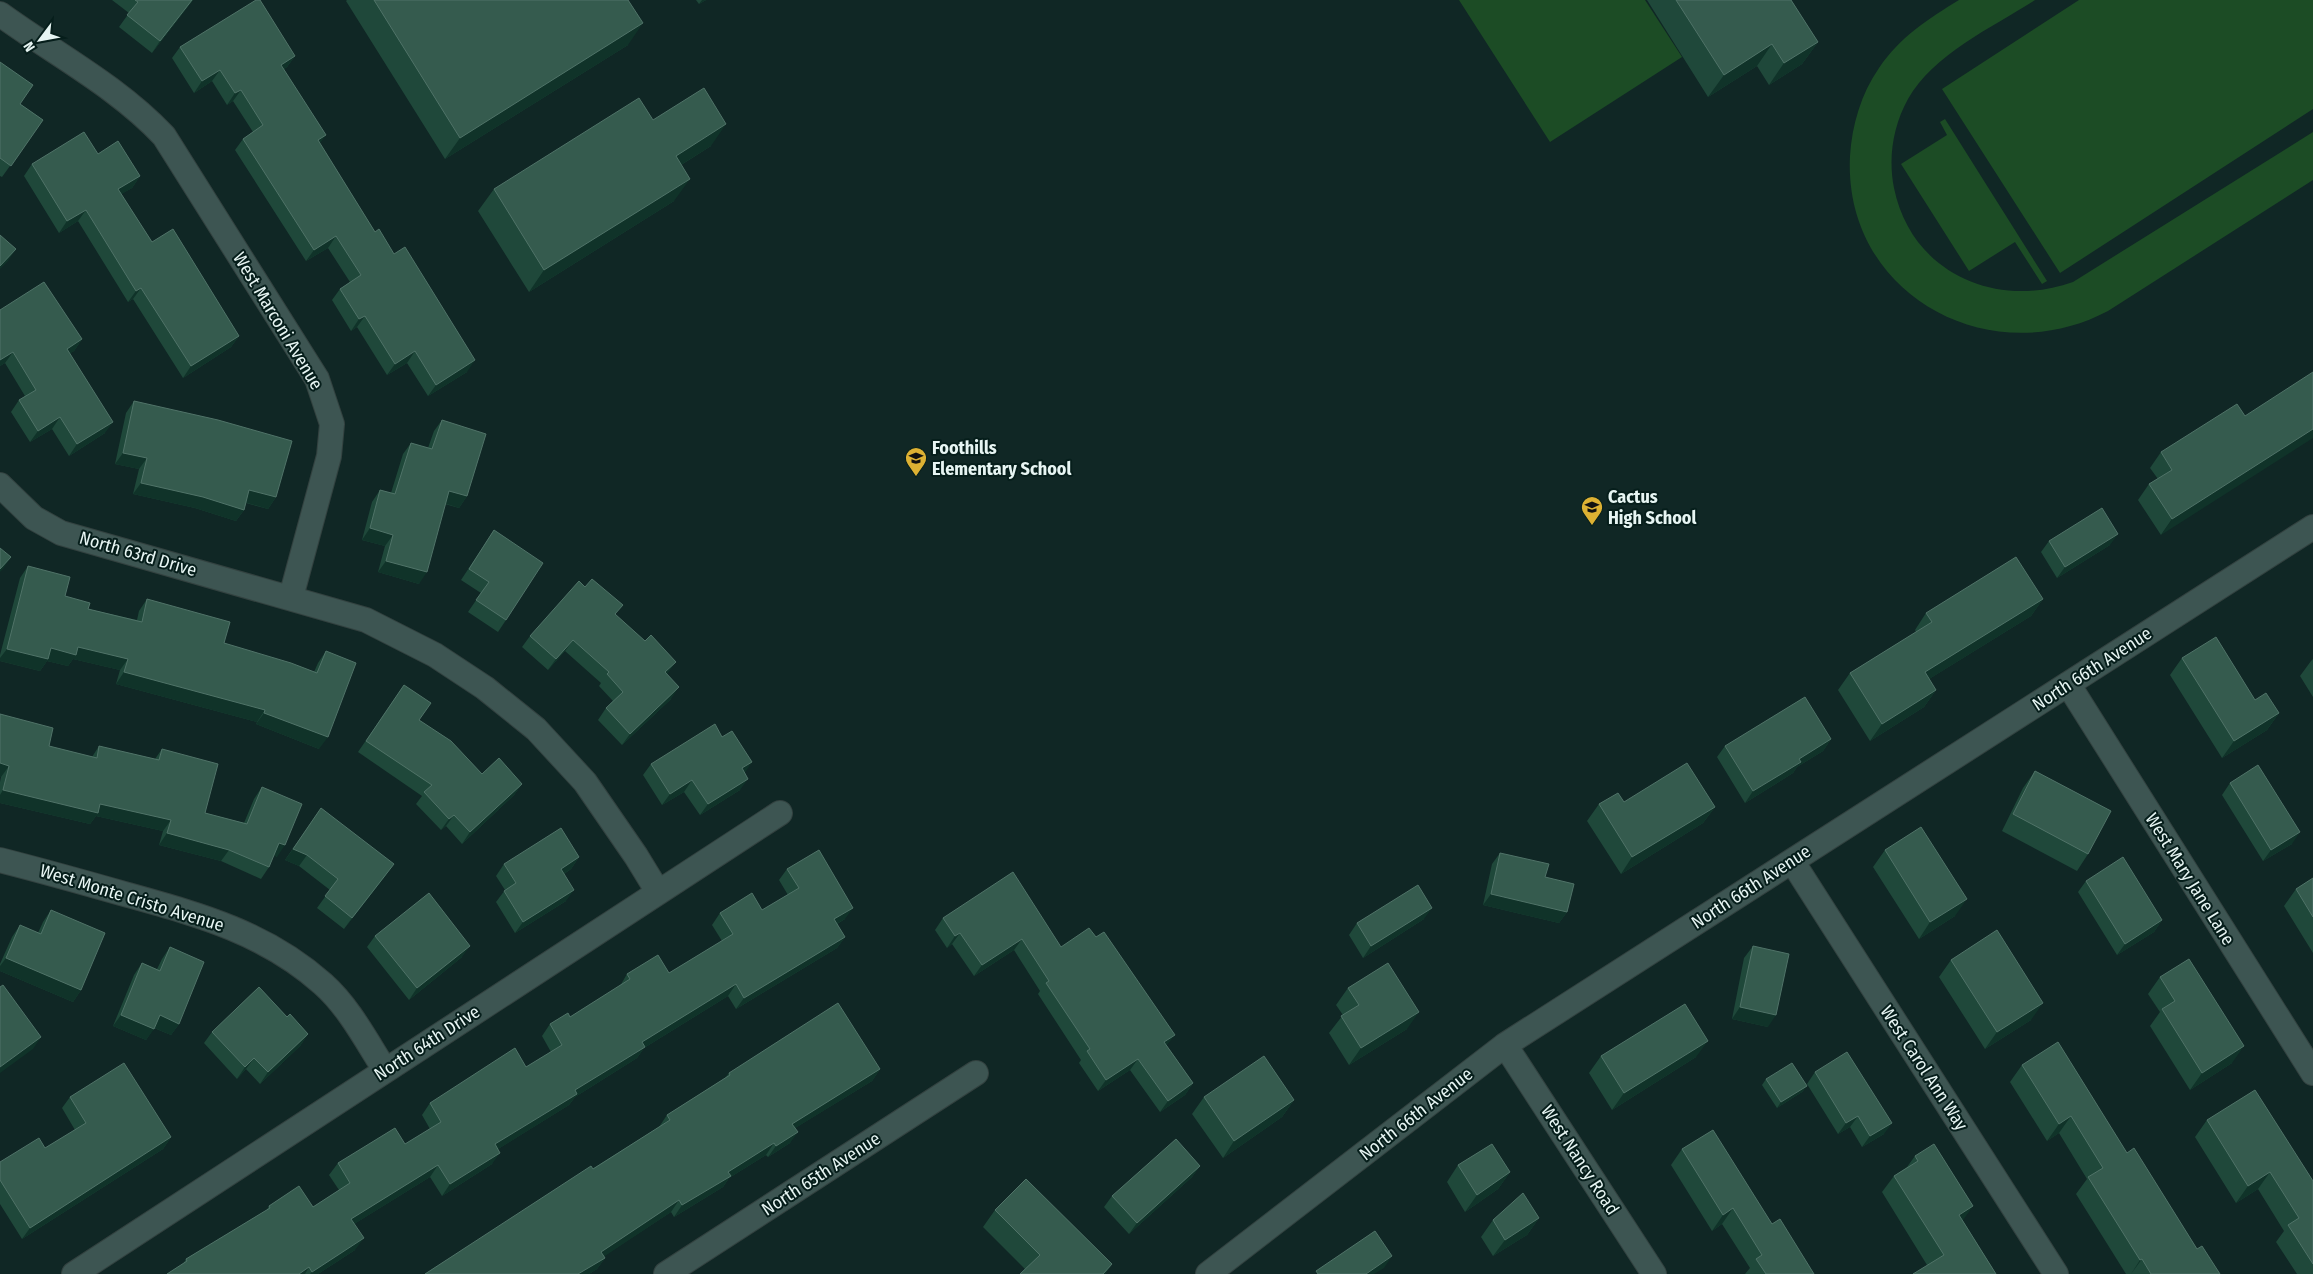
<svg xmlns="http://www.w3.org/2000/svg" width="2313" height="1274" font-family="'Fira Sans Condensed',sans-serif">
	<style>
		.green { fill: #1c4c25 }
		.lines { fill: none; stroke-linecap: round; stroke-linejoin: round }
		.street-casing { stroke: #334240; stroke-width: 26 }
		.street { stroke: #3d5552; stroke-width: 24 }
		.wall { fill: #1f483a }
		.shaded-wall { fill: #103329 }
		.building { fill: #355b4e; stroke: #507368 }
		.labels { text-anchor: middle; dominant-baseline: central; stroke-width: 4; stroke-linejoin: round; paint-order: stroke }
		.street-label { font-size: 18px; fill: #e7f5f3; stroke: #061e1b }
		.poi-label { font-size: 18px; font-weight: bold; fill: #e7f5f3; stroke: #061e1b; text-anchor: start }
	</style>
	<rect width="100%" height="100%" fill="#102725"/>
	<path class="green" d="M1459,0H1645L1682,57L1550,142Z
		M1959,0H2035C1993,27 1933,54 1908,99C1893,126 1888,158 1894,188C1911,272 1995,310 2073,282L2313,132V180L2108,311C1989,374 1843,294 1850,156C1852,125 1861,94 1879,68C1900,37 1928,19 1959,0Z
		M2079,0H2313V109L2060,273L1942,89Z
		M1945,119L2047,281L2042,284L2015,242L1969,271L1901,164L1947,135L1940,122Z"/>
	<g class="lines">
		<g class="street-casing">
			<path id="street" d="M0,14C55,54 117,86 164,136L317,379L332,424L329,456L291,597
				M0,485L34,518L61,533L366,620L435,655L485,688L536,729L585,782L636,856L658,892
				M2068,684L2313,1073
				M0,860C43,871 86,883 128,895C200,915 266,933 323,984C349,1007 367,1042 385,1070
				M1792,861L2056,1274
				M1505,1045L1654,1274
				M74,1274L780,813
				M666,1274L976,1073
				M1208,1274L1505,1045L2313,527"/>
		</g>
		<use href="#street" class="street"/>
	</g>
	<path class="wall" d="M112,0H193L152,53L119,27L129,13Z
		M347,0H628V45L445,159L346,1Z
		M696,0H706L699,4Z
		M1647,0H1791L1818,42L1802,64L1769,85L1757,66L1708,97Z
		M180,47L295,56L287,67L284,69L320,144L375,232L467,372L428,396L407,363L387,375L357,327L351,331L332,300L340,289L350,282L328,248L306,261L235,150L243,139L253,132L233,101L227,105L212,81L194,93L172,58Z
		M0,62L20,104L43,120L2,177L0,176Z
		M653,120L711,146L681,165L674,201L529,292L478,211L494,189Z
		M98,154L140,176L132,188L121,194L152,242L239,336L231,347L183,378L133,299L128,302L78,221L59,233L24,176L32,164Z
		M0,310L82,339L74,351L70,353L105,433L69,456L52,429L30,442L11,412L19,400L25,396L5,363L0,366Z
		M134,401L276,497L268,509L246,503L244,510L236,521L195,508L133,494L139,469L115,464L126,413Z
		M2245,416L2161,535L2138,500L2149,484L2158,479L2150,468L2161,452Z
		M442,420L467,496L459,508L445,504L419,584L378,572L385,546L362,540L372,502L380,490L391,493L403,454L411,443L428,448L434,431Z
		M494,530L506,620L498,632L468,612L481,593L461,580Z
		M2049,541L2110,545L2057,578L2041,552Z
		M28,566L65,596L88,609L137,620L139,611L147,599L224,643L314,672L318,663L326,651L319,749L256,724L257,722L116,684L120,670L73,659L68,666L47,661L40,671L0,661V655L20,578Z
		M2043,599L2031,616L1929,679L1936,690L1924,707L1870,741L1838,690L1850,673L1916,632L1915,630L1926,613Z
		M616,615L667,674L671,699L622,745L598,720L606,708L613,701L599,686L601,683L565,651L548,670L522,647L530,636Z
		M2182,658L2255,700L2279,713L2267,730L2222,758L2170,675Z
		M2313,659V697L2300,676L2311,661Z
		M404,685L419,720L482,774L522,784L514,795L462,844L446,826L441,830L416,804L422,796L358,752Z
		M0,714L49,746L92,757L99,746L155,759L162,749L205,813L244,823L254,799L262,787L277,857L274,855L269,867L261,879L221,861L159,845L163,831L96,816L90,824L0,803V782L1,777Z
		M1831,739L1823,751L1797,767L1793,773L1745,803L1717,757L1725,746Z
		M651,764L744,772L740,790L700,815L684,792L662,805L643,775Z
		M2035,771L2088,854L2077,871L2002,831L2023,788Z
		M2230,783L2292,844L2263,861L2222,795Z
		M1624,802L1715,807L1703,823L1621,874L1587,821L1599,804Z
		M321,808L386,875L344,929L317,908L330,890L299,866L285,860Z
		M1885,850L1955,916L1919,939L1873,867Z
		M1500,853L1545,877L1567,912L1559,923L1483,905L1492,864Z
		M579,857L571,869L564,874L566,901L515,933L496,902L505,890L496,876L504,864Z
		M787,869L845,919L837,924L845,937L837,948L736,1009L728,996L644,1048L637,1058L575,1097L569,1105L498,1149L492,1164L442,1196L430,1177L354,1224L355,1250L318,1274H167L183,1264L186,1259L266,1211L269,1206L313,1207L339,1190L329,1175L338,1163L405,1144L430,1129L422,1115L430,1103L526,1067L551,1052L542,1036L550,1024L570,1017L620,986L627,974L669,973L722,941L712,925L720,913L762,910L788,895L779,880Z
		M2313,878V953L2284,906L2296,889Z
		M2086,881L2162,920L2154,932L2117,955L2078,892Z
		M51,910L81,990L73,1002L0,971V964L12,937L20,925L38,933L43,922Z
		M943,918L1061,947L1167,1046L1193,1083L1185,1095L1160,1112L1130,1070L1098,1091L1079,1063L1081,1060L1038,994L1040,991L1014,950L974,976L952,944L947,948L935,930Z
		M1424,919L1363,958L1349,935L1357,923Z
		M375,936L462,957L409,1000L367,947Z
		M1753,946L1768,1027L1732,1019L1744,958Z
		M170,947L179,1024L171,1035L154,1028L146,1040L113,1026L134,975L142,963L157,969L162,959Z
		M1951,960L2031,1020L1985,1049L1939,977Z
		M2160,977L2232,1063L2190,1090L2150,1026L2160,1012L2148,994Z
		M1348,988L1407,1029L1349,1065L1329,1033L1343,1015L1336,1005Z
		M287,1017L308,1034L300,1046L260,1084L246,1069L237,1079L204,1043L212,1032Z
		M1601,1056L1696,1057L1612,1110L1589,1073Z
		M2022,1065L2127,1153L2197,1249L2220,1274H2126L2076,1194L2087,1179L2059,1133L2047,1141L2010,1082Z
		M880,1069L872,1081L795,1128L790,1143L768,1157L766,1155L729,1178L723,1187L674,1217L671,1212L604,1256L605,1258L597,1269L589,1274H425L659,1127L667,1115L725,1078L729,1073Z
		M1815,1072L1884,1134L1862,1147L1850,1127L1838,1134L1807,1084Z
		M1766,1079L1807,1086L1802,1092L1777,1108L1762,1085Z
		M70,1097L171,1137L163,1149L22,1239L0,1204V1162L45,1148L75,1130L62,1108Z
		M1204,1097L1294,1100L1282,1117L1223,1158L1192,1114Z
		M2207,1120L2313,1181V1274H2297L2276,1242L2284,1231L2258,1189L2236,1203L2195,1137Z
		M1682,1149L1772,1224L1814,1274H1745L1750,1268L1722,1224L1712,1231L1671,1165Z
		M1915,1156L1963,1221L1996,1274L1927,1265L1882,1192L1894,1176L1907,1167Z
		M1458,1165L1510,1172L1498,1189L1465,1212L1447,1182Z
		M1200,1166L1192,1177L1129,1234L1104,1207L1112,1196Z
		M995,1210L1112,1264L1105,1274H1020L1025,1269L983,1227Z
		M1539,1218L1527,1235L1493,1256L1481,1237L1493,1220Z"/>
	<path class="shaded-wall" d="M192,0H193L152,53L160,41Z
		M702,0H706L699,4Z
		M643,23L628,45L445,159L460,138Z
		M1818,42L1802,64L1769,85L1784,63Z
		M1772,44L1757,66L1708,97L1724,75Z
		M295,56L287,67L273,76L281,65Z
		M220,70L212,81L194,93L202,81Z
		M241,90L233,101L227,105L235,93Z
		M726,124L711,146L660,178L676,156Z
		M326,135L318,146V140Z
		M140,176L132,188L110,201L118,189Z
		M690,179L674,201L529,292L544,270Z
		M86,210L78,221L59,233L67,221Z
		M336,236L328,248L306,261L314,250Z
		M16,249L8,261L0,269V266Z
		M141,288L133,299L128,302L136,291Z
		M365,316L357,327L351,331L359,319Z
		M239,336L231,347L183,378L191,366Z
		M82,339L74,351L59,360L67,349Z
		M415,351L407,363L387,375L395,364Z
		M13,352L5,363L0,366V360Z
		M475,360L467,372L428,396L436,385Z
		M60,417L52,429L30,442L38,431Z
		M113,422L105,433L69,456L77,444Z
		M2313,429V438L2161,535L2172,519Z
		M123,453L147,458L139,469L115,464Z
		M141,483L203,497L244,510L236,521L195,508L133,494Z
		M249,490L276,497L268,509L241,501Z
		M449,491L467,496L459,508L441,502Z
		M370,528L393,535L385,546L362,540Z
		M2118,534L2110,545L2057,578L2065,567Z
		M11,557L3,569L0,572V569Z
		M386,561L427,572L419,584L378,572Z
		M2043,599L2031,616L1913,689L1925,672Z
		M573,640L565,651L548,670L556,659Z
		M78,647L128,659L120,670L73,659L68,666L47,661L40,671L0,661V658L7,649Z
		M676,662L668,673L657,683L665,672Z
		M124,672L265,710L257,722L116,684Z
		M679,687L671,699L622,745L630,734Z
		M1936,690L1924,707L1870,741L1882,724Z
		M264,713L328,737L319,749L256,724Z
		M2279,713L2267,730L2222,758L2234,741Z
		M1831,739L1823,751L1797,767L1793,773L1745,803L1753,791L1799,759Z
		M752,762L744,774L742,768Z
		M0,763L9,766L1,777H0Z
		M748,779L740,790L700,815L708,804Z
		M692,780L684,792L662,805L670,794Z
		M522,784L514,795L462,844L470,832Z
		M3,790L100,804L171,820L163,831L96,816L90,824L0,803V795Z
		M1715,807L1703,823L1621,874L1632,857Z
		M454,815L446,826L441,830L449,819Z
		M2300,832L2292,844L2263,861L2271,850Z
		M167,833L229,850L221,861L159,845Z
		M279,843L285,845L277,857L271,854Z
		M293,849L307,855L299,866L285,860Z
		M579,857L571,869L553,881L561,869Z
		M394,864L386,875L344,929L352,918Z
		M574,890L566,901L515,933L523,922Z
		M1491,894L1567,912L1559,923L1483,905Z
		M1967,899L1955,916L1919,939L1930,922Z
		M853,908L845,919L826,930L834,919Z
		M1432,908L1424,919L1363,958L1371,946Z
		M2162,920L2154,932L2117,955L2125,944Z
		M960,933L952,944L947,948L955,936Z
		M845,937L837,948L736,1009L744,998Z
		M1022,939L1014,950L974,976L982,965Z
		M470,946L462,957L409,1000L417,988Z
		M6,958L81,990L73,1002L0,971V966Z
		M736,984L728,996L644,1048L637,1058L575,1097L569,1105L487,1156L495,1144L575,1090L642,1042Z
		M2043,1003L2031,1020L1985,1049L1997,1032Z
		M1740,1007L1776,1015L1768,1027L1732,1019Z
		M1419,1012L1407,1029L1349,1065L1361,1048Z
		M121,1015L154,1029L146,1040L113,1026Z
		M160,1015L179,1024L171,1035L152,1027Z
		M308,1034L300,1046L260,1084L268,1072Z
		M1175,1035L1166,1046L1164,1042Z
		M41,1037L33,1049L0,1073V1067Z
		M1708,1041L1696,1057L1612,1110L1624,1093Z
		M2244,1046L2232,1063L2190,1090L2202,1073Z
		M254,1058L246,1069L237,1079L245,1067Z
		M1138,1059L1130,1070L1098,1091L1106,1080Z
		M880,1069L872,1081L784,1135L792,1124Z
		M1193,1083L1185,1095L1160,1112L1168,1101Z
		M1807,1086L1802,1092L1777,1108L1781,1102Z
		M1294,1100L1282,1117L1223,1158L1234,1141Z
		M1858,1116L1850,1127L1838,1134L1846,1123Z
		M2071,1116L2059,1133L2047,1141L2059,1124Z
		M1892,1123L1884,1134L1862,1147L1870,1136Z
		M798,1132L790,1143L768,1157L776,1146Z
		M171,1137L163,1149L22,1239L30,1228Z
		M774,1143L766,1155L729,1178L723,1187L674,1217L682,1205L728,1172Z
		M500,1153L492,1164L442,1196L450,1184Z
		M438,1165L430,1177L343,1231L351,1219Z
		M1200,1166L1192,1177L1129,1234L1137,1223Z
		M1510,1172L1498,1189L1465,1212L1477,1195Z
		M2270,1172L2258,1189L2236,1203L2248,1186Z
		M679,1200L671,1212L593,1264L601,1252Z
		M1973,1206L1961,1223L1959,1215Z
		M1733,1208L1722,1224L1712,1231L1723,1215Z
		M1539,1218L1527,1235L1493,1256L1505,1240Z
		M364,1238L355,1250L318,1274H310L312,1272Z
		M1392,1256L1384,1268L1374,1274H1366Z
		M605,1258L597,1269L589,1274H578Z
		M2142,1259L2131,1274L2140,1260Z
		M1112,1264L1105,1274H1103Z
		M309,1267L305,1274H299Z"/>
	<path class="building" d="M135,0H192L160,41L127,15L138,2Z
		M256,0H260L295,56L281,65L326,135L318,140L375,232L379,229L394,254L405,247L475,360L436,385L415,351L395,364L365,316L359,319L340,289L361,275L336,236L314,250L243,139L263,125L241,90L235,93L220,70L202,81L180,47Z
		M374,0H628L643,23L460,138Z
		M1676,0H1791L1818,42L1784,63L1772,44L1724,75Z
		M0,62L33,85L20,104L43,120L11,166L0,158Z
		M704,88L726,124L676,156L690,179L544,270L494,189L639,98L653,120Z
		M84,132L98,154L118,141L140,176L118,189L152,242L173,229L239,336L191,366L141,288L136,291L86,210L67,221L32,164Z
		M0,235L16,249L0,266Z
		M44,282L82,339L67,349L113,422L77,444L60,417L38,431L19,400L36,390L13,352L0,360V310Z
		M2313,372V429L2172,519L2149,484L2172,470L2161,452L2237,404L2245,416Z
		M134,401L218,420L292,441L276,497L249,490L244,510L203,497L141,483L147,458L123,453Z
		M442,420L486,434L467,496L449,491L427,572L386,561L393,535L370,528L380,490L395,494L411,443L432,449Z
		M2102,508L2118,534L2065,567L2049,541Z
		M494,530L543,563L506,620L476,600L489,582L469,569Z
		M0,548L11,557L0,569Z
		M2016,557L2043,599L1925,672L1936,690L1882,724L1850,673L1932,622L1926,613Z
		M28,566L70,577L65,596L90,603L88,609L142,622L147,599L230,622L224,643L291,663L317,673L326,651L356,663L328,737L264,713L265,710L124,672L128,659L78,647L76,655L51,648L48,659L7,649Z
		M592,579L623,605L615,614L645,641L651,635L676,662L665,672L679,687L630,734L606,708L623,692L607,674L609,672L573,640L556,659L530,636L579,581L585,587Z
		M2216,637L2255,700L2266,693L2279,713L2234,741L2182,658Z
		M404,685L431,703L419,720L451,741L482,774L499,758L522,784L470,832L454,815L449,819L424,792L432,785L366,741Z
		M1805,697L1831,739L1799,759L1801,762L1753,791L1725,746Z
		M0,714L53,728L49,746L97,758L99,746L159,760L162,749L218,764L205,813L247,824L262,787L302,804L285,845L279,843L269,867L229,850L167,833L171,820L100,804L98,813L3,790L9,766L0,763Z
		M715,724L722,737L732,731L752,762L742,768L748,779L708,804L692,780L670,794L651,764Z
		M1687,763L1715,807L1632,857L1599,804L1618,793L1624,802Z
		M2258,765L2300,832L2271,850L2230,783Z
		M2035,771L2111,811L2088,854L2013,814Z
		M321,808L394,864L352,918L325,896L338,879L307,855L293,849Z
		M1921,827L1967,899L1930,922L1885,850Z
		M561,828L579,857L561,869L574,890L523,922L504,891L516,883L504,864Z
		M819,850L853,908L834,919L845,937L744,998L736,984L642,1042L645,1047L575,1090L577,1094L495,1144L500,1153L450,1184L438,1165L351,1219L364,1238L312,1272L309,1267L299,1274H167L187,1261L186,1259L270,1208L269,1206L299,1186L313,1207L350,1183L338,1163L395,1128L405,1144L441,1122L430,1103L515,1048L526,1067L562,1045L550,1024L568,1013L570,1017L630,979L627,974L658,955L669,973L733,934L720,913L752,893L762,910L799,888L787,869Z
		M1500,853L1549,864L1545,877L1574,884L1567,912L1491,894Z
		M2123,857L2162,920L2125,944L2086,881Z
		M1013,872L1061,947L1089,928L1096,937L1104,932L1175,1035L1164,1042L1193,1083L1168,1101L1138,1059L1106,1080L1087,1051L1090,1049L1046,983L1049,981L1022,939L982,965L960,933L955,936L943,918Z
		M2313,878V917L2296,889Z
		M1418,885L1432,908L1371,946L1357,923Z
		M429,893L470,946L417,988L375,936Z
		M51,910L105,933L81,990L6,958L20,925L41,934Z
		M1997,930L2043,1003L1997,1032L1951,960Z
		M1753,946L1789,954L1776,1015L1740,1007Z
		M170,947L204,962L179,1024L160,1015L154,1029L121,1015L142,963L160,971Z
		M2189,959L2244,1046L2202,1073L2162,1009L2175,1001L2160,977Z
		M1388,963L1419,1012L1361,1048L1341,1016L1359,1005L1348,988Z
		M3,985L41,1037L0,1067V987Z
		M259,987L287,1017L290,1014L308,1034L268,1072L254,1058L245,1067L212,1032Z
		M838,1003L880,1069L792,1124L798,1132L776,1146L774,1143L728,1172L731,1176L682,1205L679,1200L601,1252L605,1258L578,1274H425L591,1166L593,1169L670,1120L667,1115L730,1075L729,1073Z
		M1685,1004L1708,1041L1624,1093L1601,1056Z
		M2058,1042L2127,1153L2134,1148L2197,1249L2202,1246L2220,1274H2151L2142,1259L2140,1260L2088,1177L2103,1168L2071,1116L2059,1124L2022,1065Z
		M1847,1052L1892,1123L1870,1136L1858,1116L1846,1123L1815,1072Z
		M1264,1056L1294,1100L1234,1141L1204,1097Z
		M124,1063L171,1137L30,1228L0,1180V1162L39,1138L45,1148L86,1123L70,1097Z
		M1792,1063L1807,1086L1781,1102L1766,1079Z
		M2255,1090L2313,1181V1264L2288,1225L2299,1218L2270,1172L2248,1186L2207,1120Z
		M1713,1130L1772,1224L1780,1219L1814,1274H1766L1756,1259L1762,1255L1733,1208L1723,1215L1682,1149Z
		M1176,1139L1200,1166L1137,1223L1112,1196Z
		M1492,1144L1510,1172L1477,1195L1458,1165Z
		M1934,1144L1973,1206L1959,1215L1996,1274H1913L1944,1255L1894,1176L1918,1161L1915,1156Z
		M1026,1179L1112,1264L1103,1274H1020L1040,1255L995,1210Z
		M1523,1193L1539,1218L1505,1240L1493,1220Z
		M1375,1231L1392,1256L1366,1274H1318L1316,1271Z"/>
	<defs>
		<g id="school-pin" transform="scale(1.125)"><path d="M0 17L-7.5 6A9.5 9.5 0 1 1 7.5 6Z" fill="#ddb133" stroke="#061e1b"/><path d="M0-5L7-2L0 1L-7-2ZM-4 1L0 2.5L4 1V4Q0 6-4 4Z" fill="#111"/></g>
	</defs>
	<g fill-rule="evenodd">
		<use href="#school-pin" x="916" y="458"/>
		<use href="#school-pin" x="1592" y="507"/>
	</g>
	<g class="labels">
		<g class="street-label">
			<text transform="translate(278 321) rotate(59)">West Marconi Avenue</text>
			<text transform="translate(138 554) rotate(16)">North 63rd Drive</text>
			<text transform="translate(2092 669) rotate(-33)">North 66th Avenue</text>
			<text transform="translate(2190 879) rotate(58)">West Mary Jane Lane</text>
			<text transform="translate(1751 887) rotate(-33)">North 66th Avenue</text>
			<text transform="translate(132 898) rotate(17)">West Monte Cristo Avenue</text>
			<text transform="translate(427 1043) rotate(-33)">North 64th Drive</text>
			<text transform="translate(1924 1068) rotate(57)">West Carol Ann Way</text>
			<text transform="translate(1416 1114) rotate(-38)">North 66th Avenue</text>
			<text transform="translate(1580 1160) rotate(57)">West Nancy Road</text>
			<text transform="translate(821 1174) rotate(-33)">North 65th Avenue</text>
		</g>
		<g class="poi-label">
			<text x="932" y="448">Foothills<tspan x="932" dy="21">Elementary School</tspan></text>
			<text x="1608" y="497">Cactus<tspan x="1608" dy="21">High School</tspan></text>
		</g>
	</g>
	<g transform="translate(40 40) rotate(238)" stroke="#061e1b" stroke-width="4" paint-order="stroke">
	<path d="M0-4L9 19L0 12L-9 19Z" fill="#e7f5f3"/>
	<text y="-8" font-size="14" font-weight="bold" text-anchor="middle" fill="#e7f5f3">N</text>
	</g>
</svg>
